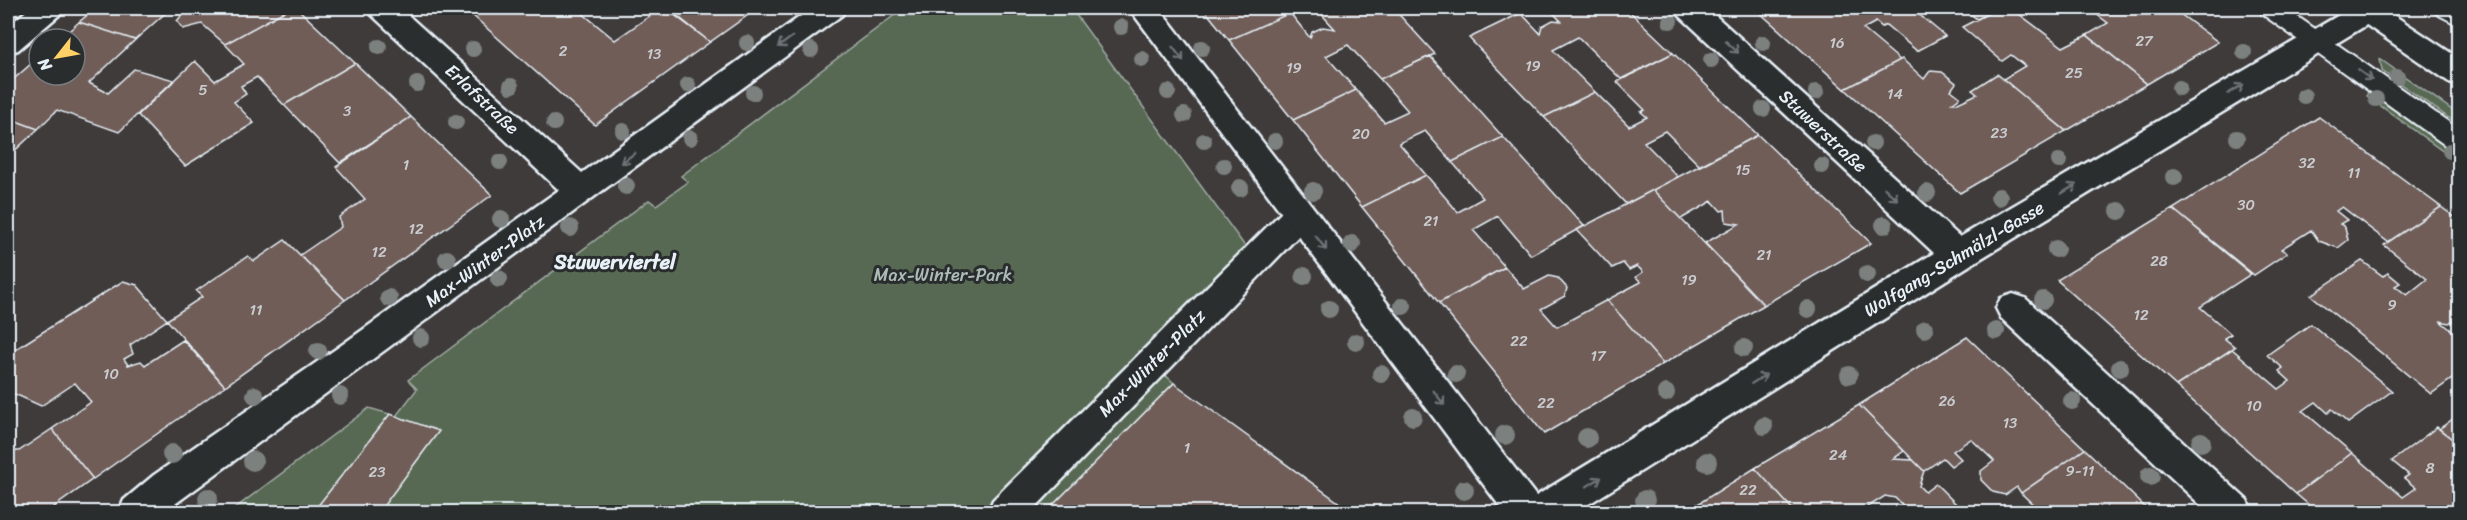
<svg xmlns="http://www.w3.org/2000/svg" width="2467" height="520" font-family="Sriracha,sans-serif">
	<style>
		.green { fill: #586953; stroke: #a0ada6; stroke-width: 1.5 }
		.building { fill: #6f5d58; stroke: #e8f1f8; stroke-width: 1.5 }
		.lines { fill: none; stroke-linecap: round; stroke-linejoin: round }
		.service-casing { stroke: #e8f1f8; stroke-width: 4 }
		.pedestrian-casing { stroke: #e8f1f8; stroke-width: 5 }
		.minor-casing { stroke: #e8f1f8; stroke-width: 5 }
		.secondary-casing { stroke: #e8f1f8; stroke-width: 5 }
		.service { fill: #2a2d2e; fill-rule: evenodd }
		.pedestrian { fill: #2a2d2e; fill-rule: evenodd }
		.minor { fill: #2a2d2e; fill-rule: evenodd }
		.secondary { fill: #2a2d2e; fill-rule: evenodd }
		.tree { fill: #7c817f }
		.oneway { stroke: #6c7275 }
		.labels { text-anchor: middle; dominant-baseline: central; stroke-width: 6; stroke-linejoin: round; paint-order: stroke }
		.number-label { font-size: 15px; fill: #caccd0 }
		.street-label { font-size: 18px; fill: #e8f1f8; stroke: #2a2d2e }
		.park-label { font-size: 18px; fill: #aebbb6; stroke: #2a2d2e }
		.neighbourhood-label { font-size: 20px; font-weight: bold; fill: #e8f1f8; stroke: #2a2d2e }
	</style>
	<rect width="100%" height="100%" fill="#3f3b3b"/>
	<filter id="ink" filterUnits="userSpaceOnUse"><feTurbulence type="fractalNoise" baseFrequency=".0167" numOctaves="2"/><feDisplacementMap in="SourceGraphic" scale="12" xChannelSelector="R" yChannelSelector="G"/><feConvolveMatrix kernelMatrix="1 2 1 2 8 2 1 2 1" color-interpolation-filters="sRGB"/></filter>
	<g filter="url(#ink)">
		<path class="green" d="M904,8H1071L1247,249L1162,372L1174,383L1046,512H230L369,408L396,416L417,389L408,380L649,200L656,205L688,182L681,176Z
			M2380,59L2459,115V125L2382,71Z
			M2368,89L2459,155V163L2367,96Z"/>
		<path class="building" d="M96,8H171L135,40L79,22Z
			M188,8H290L225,44L202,24L183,29L177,21Z
			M290,8H297L355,63L284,105L257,77L241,86L246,94L234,102L254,123L185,166L138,115L195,61L215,81L244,64L225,44Z
			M482,8H576L615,40L651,15L642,8H665L710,42L595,125L471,14Z
			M676,8H758L710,42L671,11Z
			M1203,8H1285L1290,13L1229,40Z
			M1316,8H1393L1435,54L1380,79L1348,45L1326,56L1356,90L1293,120L1229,40L1290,13L1310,38L1312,32L1323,27L1335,29Z
			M1548,8H1626L1673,53L1621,79L1578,37L1553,50L1595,92L1544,117L1469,38L1521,13L1540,33L1542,26L1553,20L1561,21Z
			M1765,8H1839L1846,13L1857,8H1911L1945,36L1917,51L1886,25L1882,27L1876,22L1863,29L1900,60L1845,89L1758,11Z
			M1963,8H1999L1977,19Z
			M1999,8H2011L2063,47L2087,35L2147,84L2066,131L2003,79L2025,66L2011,55L2002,61L1962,27Z
			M2088,8H2172L2218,42L2147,84L2087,35L2108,23Z
			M79,22L135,40L89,83L108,93L134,69L174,80L119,132L57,110L38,129L8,118V84L39,57V75H75V39H60Z
			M1673,53L1758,135L1700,166L1665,131L1644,142L1678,177L1626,204L1544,117L1595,92L1629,126L1647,117L1641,112L1645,110L1617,82Z
			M1430,56L1503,137L1452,162L1425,131L1399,143L1426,175L1362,207L1293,120L1356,90L1384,122L1408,111L1380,79Z
			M1902,59L1924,79L1930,71L1942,72L1956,83L1951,90L1960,97L1952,103H1958L1977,94L1972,90L1997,74L2066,131L1960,193L1845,89Z
			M355,63L411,117L340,163L284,105Z
			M411,117L492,195L345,300L300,255L341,227L339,217L365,199L336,167Z
			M2319,117L2441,207L2388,242L2342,207L2336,211L2347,220L2340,224L2345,227L2348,240L2338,248L2319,241L2311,230L2281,249L2287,253L2254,275L2173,209Z
			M8,118L38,129L8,157Z
			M1758,135L1871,243L1764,305L1705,243L1739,224L1726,222L1725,210L1721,211L1712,201L1681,219L1653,190Z
			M1503,137L1584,226L1531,255L1498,216L1473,230L1505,267L1439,303L1362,207L1426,175L1458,212L1483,198L1452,162Z
			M1653,190L1764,305L1663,364L1607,300L1641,282L1636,277L1643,272L1637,266L1629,270L1623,263L1612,268L1577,230Z
			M2441,207L2460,221V315L2449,323L2440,321L2460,337V373L2431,394L2311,295L2362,261L2383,276L2388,273L2400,283L2395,286L2407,295L2427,279L2384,245Z
			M2173,209L2251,274L2200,307L2231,334L2224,338L2235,347L2176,386L2057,280Z
			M285,240L345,300L225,386L167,320L202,297L196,291L248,256L254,261Z
			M1505,267L1524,289L1549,276L1558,278L1567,288L1565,296L1541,309L1557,327L1607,300L1663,364L1544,434L1439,303Z
			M123,281L137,285L167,320L130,345L133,354L124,359L128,365L141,361L145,365L183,340L225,386L93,479L52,429L91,402L75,383L41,406L8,391V354Z
			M2311,324L2392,391L2348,423L2332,409L2328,413L2316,402L2303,411L2352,453L2296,494L2176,386L2232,349L2279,389L2290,381L2279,371L2283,368L2267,355Z
			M1967,337L2085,449L2021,493L2017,487L2005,495L1993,492L1981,480V471L1994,461L1971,439L1953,451L1961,459L1951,466L1943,458L1924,471L1859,405Z
			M1174,383L1352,512H1046Z
			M1859,405L1904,451L1893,459L1913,460L1924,471L1919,486L1925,492L1936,484L1964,512H1909L1895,498L1885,496L1860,512H1795L1755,468Z
			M390,414L439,431L379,512H313Z
			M2460,414V445L2439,429Z
			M2437,427L2460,445V512H2317L2296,494L2352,453L2403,497L2416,488L2404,478L2409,475L2392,461Z
			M52,429L93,479L47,512H8V451H19Z
			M2085,449L2150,512H2041L2021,493Z
			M1755,468L1795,512H1685Z"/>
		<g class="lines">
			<g class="service-casing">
				<path id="service" d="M2259,8H2285L2460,130V152L2452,150L2262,14Z
					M2434,8H2460V26L2437,14Z"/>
			</g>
			<g class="pedestrian-casing">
				<path id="pedestrian" d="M1300,201L1311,205L1316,214L1311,223L1031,512H988L993,500L1289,205Z"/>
			</g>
			<g class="minor-casing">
				<path id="minor" d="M30,8H63L59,15L18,50L8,53V26Z
					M368,8H400L582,173L812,8H846L842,15L164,512H119L124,500L154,475L343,344L559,190L372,15Z
					M1129,8H1159L1536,496L1934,253L1679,15L1675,8H1707L1960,237L2351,8H2380L2382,11L2378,18L1970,265L1576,512H1504Z
					M2013,294L2025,298L2247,500L2252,512H2208L2001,318L1996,308L2001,298Z"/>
			</g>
			<g class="secondary-casing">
				<path id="secondary" d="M2348,8H2383L2460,59V85L2449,82L2352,15Z"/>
			</g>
			<use href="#service" class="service"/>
			<use href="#pedestrian" class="pedestrian"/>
			<use href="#minor" class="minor"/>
			<use href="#secondary" class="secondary"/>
		</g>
		<g class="tree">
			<circle cx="1670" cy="21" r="8"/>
			<circle cx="1121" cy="27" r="8"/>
			<circle cx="747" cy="43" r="8"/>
			<circle cx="1763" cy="43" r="8"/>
			<circle cx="379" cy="47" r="8"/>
			<circle cx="1202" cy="48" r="8"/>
			<circle cx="473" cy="49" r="8"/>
			<circle cx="811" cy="50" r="8"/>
			<circle cx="2244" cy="52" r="8"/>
			<circle cx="1142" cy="59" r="8"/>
			<circle cx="1711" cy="60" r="8"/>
			<circle cx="2397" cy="77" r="8"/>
			<circle cx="417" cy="84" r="8"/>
			<circle cx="688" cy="85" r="8"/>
			<circle cx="511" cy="86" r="8"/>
			<circle cx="2179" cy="88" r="8"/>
			<circle cx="1168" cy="92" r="8"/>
			<circle cx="1816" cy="92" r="8"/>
			<circle cx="753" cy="93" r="8"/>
			<circle cx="2304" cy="96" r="8"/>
			<circle cx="2376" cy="99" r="8"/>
			<circle cx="1763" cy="109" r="8"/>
			<circle cx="1184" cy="115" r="8"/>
			<circle cx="456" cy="122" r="8"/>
			<circle cx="554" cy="123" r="8"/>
			<circle cx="623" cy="131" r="8"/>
			<circle cx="690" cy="138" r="8"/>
			<circle cx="2237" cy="138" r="8"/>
			<circle cx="1204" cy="141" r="8"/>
			<circle cx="1275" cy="141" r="8"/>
			<circle cx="1873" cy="143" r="8"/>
			<circle cx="2450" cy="151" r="8"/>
			<circle cx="2059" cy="161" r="8"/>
			<circle cx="500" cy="162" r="8"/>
			<circle cx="1224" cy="166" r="8"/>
			<circle cx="1822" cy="166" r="8"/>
			<circle cx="2174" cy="177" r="9"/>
			<circle cx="626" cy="186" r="9"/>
			<circle cx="1240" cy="188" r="9"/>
			<circle cx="1313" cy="191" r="9"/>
			<circle cx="1927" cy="193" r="9"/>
			<circle cx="1999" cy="197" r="9"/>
			<circle cx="2119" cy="211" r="9"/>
			<circle cx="501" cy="219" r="9"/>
			<circle cx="1884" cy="225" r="9"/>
			<circle cx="570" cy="228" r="9"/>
			<circle cx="1352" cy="244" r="9"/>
			<circle cx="2056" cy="249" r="9"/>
			<circle cx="447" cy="259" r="9"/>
			<circle cx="1867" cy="274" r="9"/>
			<circle cx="1304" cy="276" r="9"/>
			<circle cx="499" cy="279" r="9"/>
			<circle cx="389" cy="298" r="9"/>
			<circle cx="2043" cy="300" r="9"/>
			<circle cx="1403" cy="306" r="9"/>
			<circle cx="1329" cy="309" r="9"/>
			<circle cx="1808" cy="309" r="9"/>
			<circle cx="1925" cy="329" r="9"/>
			<circle cx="1996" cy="331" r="9"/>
			<circle cx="421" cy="338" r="9"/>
			<circle cx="1356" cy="342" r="9"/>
			<circle cx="1744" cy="348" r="9"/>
			<circle cx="318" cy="351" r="9"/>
			<circle cx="2120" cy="368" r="9"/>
			<circle cx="1381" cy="374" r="9"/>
			<circle cx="1456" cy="374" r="9"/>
			<circle cx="1849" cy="375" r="9"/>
			<circle cx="1666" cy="393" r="9"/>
			<circle cx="255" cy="395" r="9"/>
			<circle cx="340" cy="396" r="9"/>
			<circle cx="2072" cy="401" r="9"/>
			<circle cx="1413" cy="417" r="9"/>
			<circle cx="1764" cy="426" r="9"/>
			<circle cx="1505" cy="435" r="10"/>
			<circle cx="1587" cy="438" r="10"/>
			<circle cx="2201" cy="442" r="10"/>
			<circle cx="172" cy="454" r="10"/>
			<circle cx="253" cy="461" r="10"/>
			<circle cx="1707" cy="462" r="10"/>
			<circle cx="2150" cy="476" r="10"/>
			<circle cx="1464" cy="490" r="10"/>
			<circle cx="208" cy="498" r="10"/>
			<circle cx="1645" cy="500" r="10"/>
		</g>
		<defs><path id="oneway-shaft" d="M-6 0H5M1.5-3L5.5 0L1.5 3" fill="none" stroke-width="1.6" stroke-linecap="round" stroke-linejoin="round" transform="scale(1.5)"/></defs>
		<g class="oneway">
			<use href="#oneway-shaft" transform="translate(785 42) rotate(144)"/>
			<use href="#oneway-shaft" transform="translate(1732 47) rotate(43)"/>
			<use href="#oneway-shaft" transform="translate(1178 54) rotate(53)"/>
			<use href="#oneway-shaft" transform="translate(2365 75) rotate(36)"/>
			<use href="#oneway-shaft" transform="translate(2236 89) rotate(-31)"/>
			<use href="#oneway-shaft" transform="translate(628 158) rotate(144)"/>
			<use href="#oneway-shaft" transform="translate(2069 189) rotate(-31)"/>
			<use href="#oneway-shaft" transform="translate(1891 194) rotate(43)"/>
			<use href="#oneway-shaft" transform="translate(1321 243) rotate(53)"/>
			<use href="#oneway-shaft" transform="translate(1759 379) rotate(-32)"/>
			<use href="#oneway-shaft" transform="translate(1439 398) rotate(53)"/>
			<use href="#oneway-shaft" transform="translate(1594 482) rotate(-32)"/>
		</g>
	</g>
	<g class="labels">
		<g class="number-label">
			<text x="2144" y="41">27</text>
			<text x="1837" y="43">16</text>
			<text x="563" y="51">2</text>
			<text x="654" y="54">13</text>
			<text x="1533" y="66">19</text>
			<text x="1294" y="68">19</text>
			<text x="2074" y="73">25</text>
			<text x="203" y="90">5</text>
			<text x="1895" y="94">14</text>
			<text x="347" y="111">3</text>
			<text x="1999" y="133">23</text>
			<text x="1361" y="134">20</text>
			<text x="2307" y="163">32</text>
			<text x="406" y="165">1</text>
			<text x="1743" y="170">15</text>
			<text x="2354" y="173">11</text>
			<text x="2246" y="205">30</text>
			<text x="1431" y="221">21</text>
			<text x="416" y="229">12</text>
			<text x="379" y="252">12</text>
			<text x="1764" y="255">21</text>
			<text x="2159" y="261">28</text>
			<text x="1689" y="280">19</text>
			<text x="2392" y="305">9</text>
			<text x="256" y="310">11</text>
			<text x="2141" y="315">12</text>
			<text x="1519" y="341">22</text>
			<text x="1598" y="356">17</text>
			<text x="111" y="374">10</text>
			<text x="1947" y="401">26</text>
			<text x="1546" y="403">22</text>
			<text x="2254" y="406">10</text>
			<text x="2010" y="423">13</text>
			<text x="1187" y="448">1</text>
			<text x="1838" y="455">24</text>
			<text x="2430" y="468">8</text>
			<text x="2080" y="471">9-11</text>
			<text x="377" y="472">23</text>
			<text x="1748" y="490">22</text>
		</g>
		<g class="street-label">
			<text transform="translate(482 99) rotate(43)">Erlafstraße</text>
			<text transform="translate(1823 131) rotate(43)">Stuwerstraße</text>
			<text transform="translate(1954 259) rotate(-31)">Wolfgang-Schmälzl-Gasse</text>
			<text transform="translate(485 261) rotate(-36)">Max-Winter-Platz</text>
			<text transform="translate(1152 363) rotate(-45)">Max-Winter-Platz</text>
		</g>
		<g class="park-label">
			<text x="943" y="275">Max-Winter-Park</text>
		</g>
		<g class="neighbourhood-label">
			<text x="615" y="262">Stuwerviertel</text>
		</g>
	</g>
	<rect width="2467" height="520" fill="none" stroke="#2a2d2e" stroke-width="30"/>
	<rect x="15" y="15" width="2437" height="490" fill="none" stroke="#e8f1f8" stroke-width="2" filter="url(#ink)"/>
	<g transform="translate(57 57) rotate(239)"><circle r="28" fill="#2a2d2e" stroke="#767b7f" stroke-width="1.5"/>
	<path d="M0-4.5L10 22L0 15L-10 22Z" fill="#ffd166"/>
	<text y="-9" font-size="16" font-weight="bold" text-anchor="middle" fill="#e8f1f8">N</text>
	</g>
</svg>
